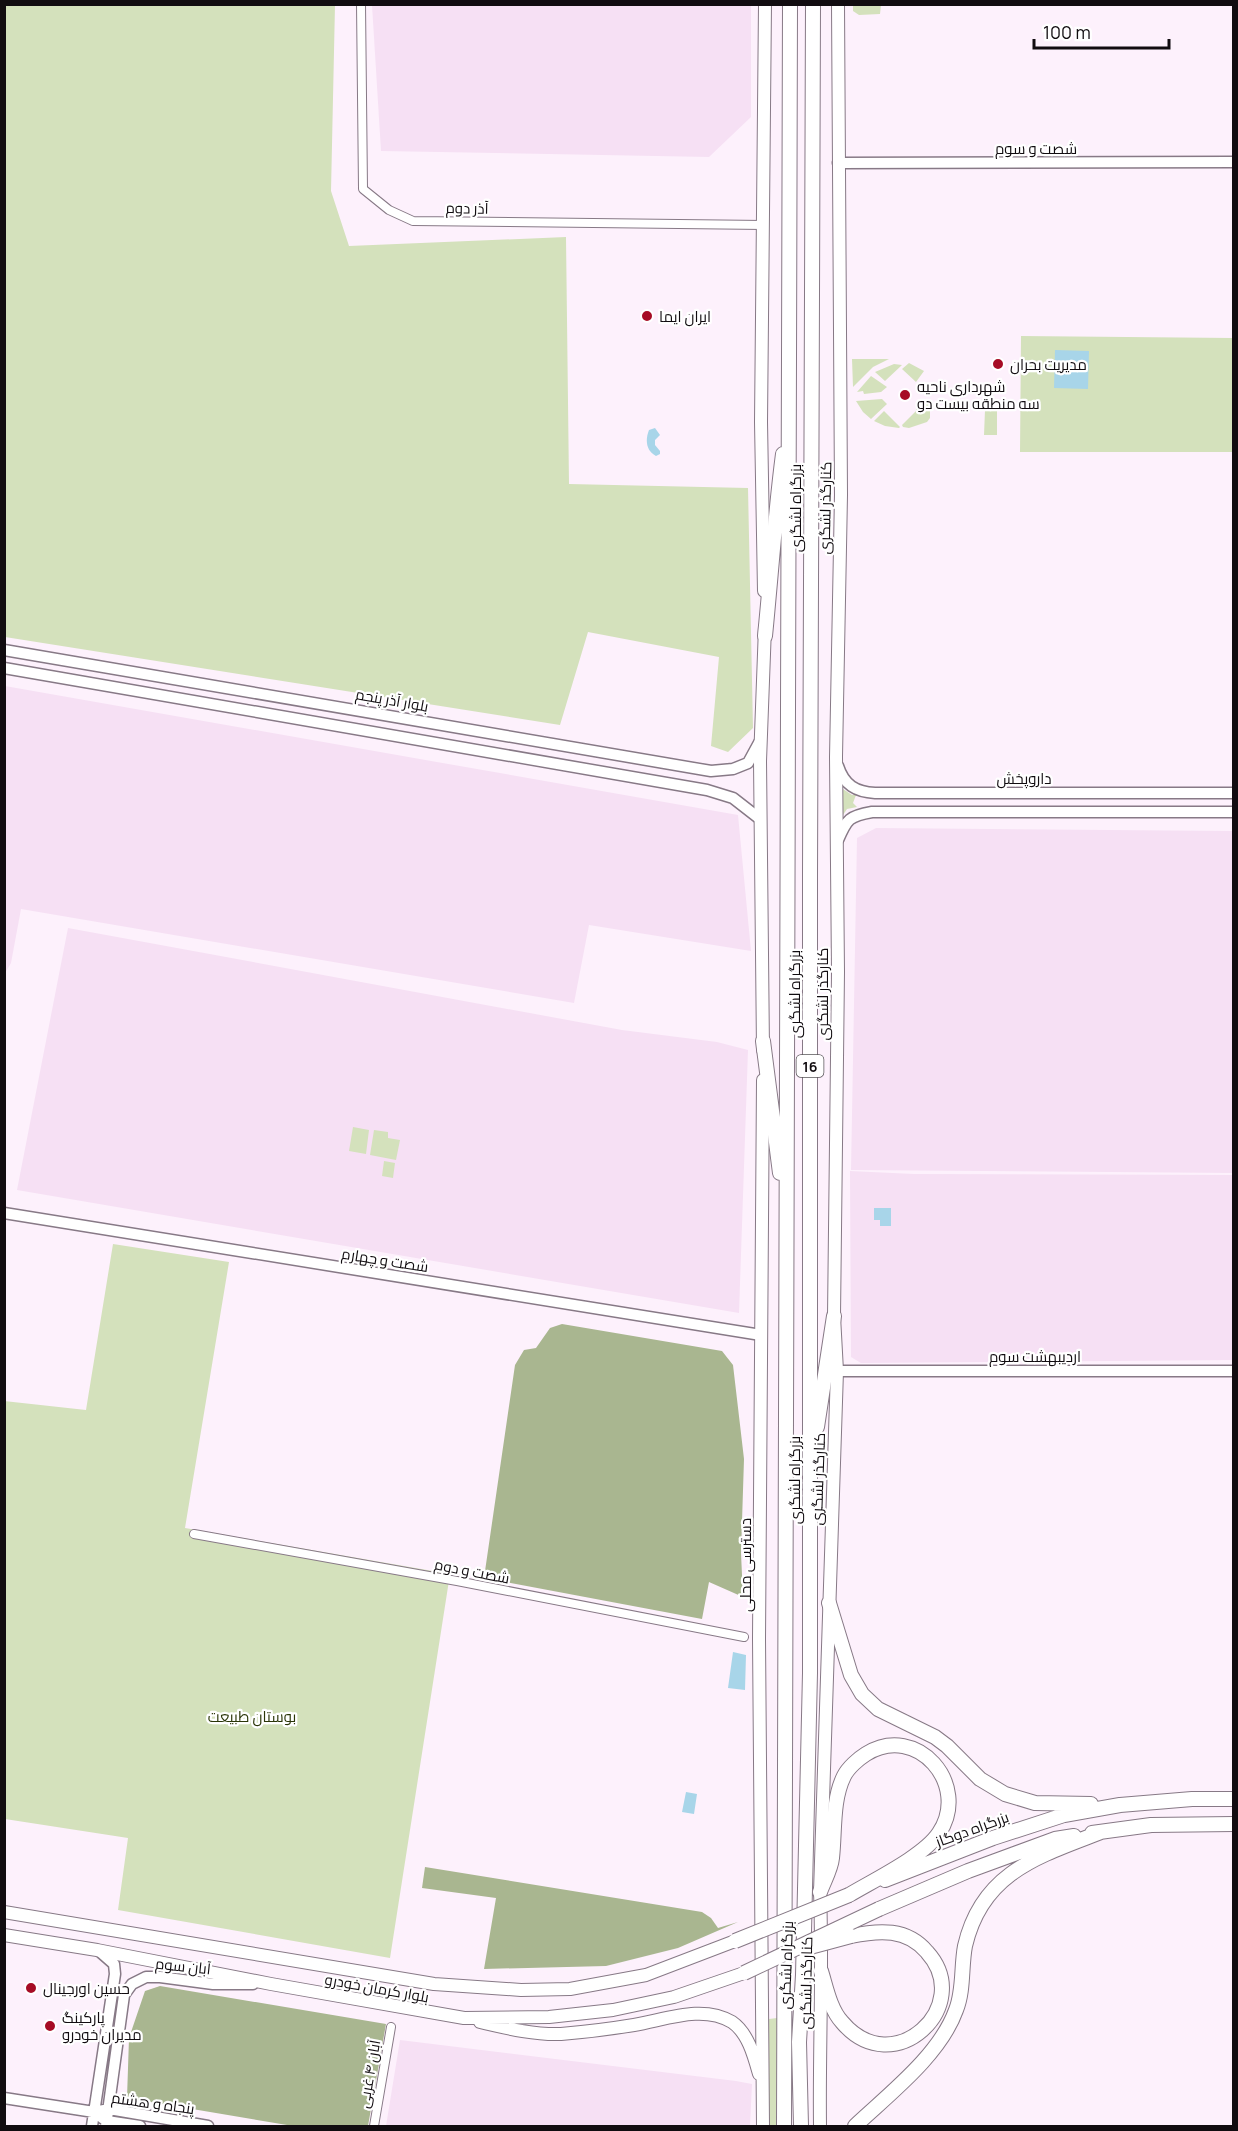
<svg xmlns="http://www.w3.org/2000/svg" width="1238" height="2131" font-family="Manrope,Cairo,sans-serif">
	<style>
		.built { fill: #f6e0f4 }
		.green { fill: #d4e1bc }
		.forest { fill: #a9b690 }
		.water { fill: #a8d5e9 }
		.lines { fill: none; stroke-linecap: round; stroke-linejoin: round }
		.minor-casing { stroke: #877986; stroke-width: 10 }
		.tertiary-casing { stroke: #877986; stroke-width: 13 }
		.primary-casing { stroke: #877986; stroke-width: 14 }
		.trunk-casing { stroke: #877986; stroke-width: 16 }
		.minor { stroke: #fff; stroke-width: 8 }
		.tertiary { stroke: #fff; stroke-width: 10 }
		.primary { stroke: #fff; stroke-width: 12 }
		.trunk { stroke: #fff; stroke-width: 14 }
		.trunk-bridge-casing { stroke: #877986; stroke-width: 16; stroke-linecap: butt }
		.trunk-bridge { stroke: #fff; stroke-width: 14 }
		.poi-dot { fill: #a60c25; stroke: #fff; stroke-width: 2 }
		.labels { text-anchor: middle; dominant-baseline: central; stroke-width: 4.5; stroke-linejoin: round; paint-order: stroke }
		.shield { fill: #fff; stroke: #585558; stroke-width: 1.5 }
		.shield-label { font-size: 14px; font-weight: bold; fill: #110c10 }
		.street-label { font-size: 15px; fill: #110c10; stroke: #fff }
		.poi-label { font-size: 15px; fill: #110c10; stroke: #fff; text-anchor: start }
		.park-label { font-size: 15px; fill: #2a3507; stroke: #fff }
	</style>
	<rect width="100%" height="100%" fill="#fdf1fc"/>
	<path class="built" d="M372,5H751V117L709,157L381,151Z
		M5,686L738,815L751,951L589,925L574,1003L21,909L11,963L5,973Z
		M876,828L1233,831V1173L851,1170L857,838Z
		M68,928L622,1030L717,1042L748,1050L739,1313L17,1190Z
		M850,1171L914,1174L1233,1175V1360L861,1363L851,1357Z
		M400,2040L736,2081L752,2084L750,2126H386Z"/>
	<path class="green" d="M4,5H335L331,191L349,246L566,237L569,484L748,488L753,728L728,752L711,746L719,657L588,632L560,725L5,637Z
		M853,5H881L880,14L859,15L853,11Z
		M1021,336L1233,338V452H1020Z
		M852,359H889L873,367L853,387Z
		M909,363L924,371L916,382L902,369Z
		M894,364L902,365L885,381L875,372Z
		M871,376L887,387L881,392L864,394L863,391L857,392Z
		M882,399L887,404L871,419L863,412L856,401Z
		M924,403H930V418L927,422L909,428L903,427L902,425L916,411V408L923,407Z
		M985,410H997V435H984Z
		M884,411L900,427L899,428L885,426L874,421Z
		M843,789L852,795H856L853,803L857,807L847,809L843,815Z
		M353,1127L369,1130L366,1154L349,1151Z
		M374,1130L388,1132V1138L400,1140L396,1160L370,1155Z
		M384,1161L395,1163L393,1178L382,1176Z
		M113,1244L229,1262L185,1528L450,1574L390,1958L118,1910L128,1838L5,1819L4,1401L86,1410Z
		M777,2018L778,2126H768L769,2019Z"/>
	<path class="forest" d="M562,1324L722,1351L733,1365L744,1459L741,1553L743,1597L709,1582L702,1619L484,1578L515,1365L524,1350L536,1348L550,1328Z
		M425,1867L702,1912L711,1918L718,1928L738,1922L678,1948L606,1966L484,1969L496,1898L422,1888Z
		M160,1986L386,2024L368,2126H293L127,2098L129,2038L145,1991Z"/>
	<path class="water" d="M1055,350L1089,351L1088,389L1054,388Z
		M655,428L660,435L655,440V445L660,451V454L656,456C646,451 645,440 649,430Z
		M874,1208H891V1226H880V1220H874Z
		M733,1652L746,1655L745,1690L728,1688Z
		M686,1792L697,1794L694,1814L682,1812Z"/>
	<g class="lines">
		<g class="minor-casing">
			<path id="minor" d="M361,4L363,189L389,210L413,221L764,225
				M194,1534L457,1581L744,1637
				M374,2126L391,2027"/>
		</g>
		<g class="tertiary-casing">
			<path id="tertiary" d="M838,163L1234,162
				M4,650L711,771L733,769L748,763L760,741
				M4,668L707,790L733,798L760,819
				M838,766C844,785 856,792 875,793H1234
				M838,840C847,819 849,816 872,812H1234
				M4,1213L761,1335
				M837,1371H1234
				M4,2098L94,2112L109,2109L208,2126
				M102,2118L107,2121L140,2126
				M92,2126L115,1974L114,1964L98,1950
				M106,2126L124,1995L132,1984L146,1977H160L213,1984H253"/>
		</g>
		<g class="primary-casing">
			<path id="primary" d="M764,591L761,422L765,4
				M763,1050L760,761L765,627
				M763,1080L759,1639L763,2126
				M4,1912L434,1984L521,1990L570,1989L646,1975L735,1941
				M4,1935L97,1950L271,1984L464,2018L549,2017L613,2010L674,1997L744,1973
				M480,2022C506,2028 534,2035 561,2034C585,2032 610,2029 634,2025C665,2020 702,2004 732,2022C748,2033 754,2056 759,2074
				M820,2126C819,2048 823,1970 820,1892L837,1371L834,1316L838,972L836,757L841,495L838,4"/>
		</g>
		<g class="trunk-casing">
			<path id="trunk" d="M765,636C771,576 775,515 783,454
				M763,1041L780,1173
				M817,1427L834,1316
				M829,1603L851,1675L862,1694L878,1709L935,1737L947,1746L980,1779L1005,1794L1035,1803L1091,1804
				M1092,1833L1151,1825L1234,1824
				M885,1880L993,1838L1064,1815L1120,1805L1192,1799H1234
				M820,1892C824,1881 831,1869 832,1858C835,1832 832,1800 844,1776C848,1768 858,1759 866,1754C917,1722 971,1785 939,1833C924,1856 874,1880 849,1895
				M879,1909L968,1871L1055,1839L1074,1836
				M821,1971C826,1987 830,2009 842,2022C893,2083 976,2006 927,1952C907,1928 879,1930 851,1936
				M784,2126L790,4
				M801,2126L799,2042L803,1975L810,1673V875L813,4
				M855,2126C889,2094 940,2055 956,2010C964,1990 961,1967 965,1946C982,1872 1039,1856 1101,1832"/>
		</g>
		<use href="#minor" class="minor"/>
		<use href="#tertiary" class="tertiary"/>
		<use href="#primary" class="primary"/>
		<use href="#trunk" class="trunk"/>
		<g class="trunk-bridge-casing">
			<path id="trunk-bridge" d="M735,1941L849,1895
				M810,1947L851,1936
				M744,1973L879,1909"/>
		</g>
		<use href="#trunk-bridge" class="trunk-bridge"/>
	</g>
	<g class="poi-dot">
		<circle cx="647" cy="316" r="6"/>
		<circle cx="998" cy="364" r="6"/>
		<circle cx="905" cy="395" r="6"/>
		<circle cx="31" cy="1988" r="6"/>
		<circle cx="50" cy="2026" r="6"/>
	</g>
	<g class="labels">
		<rect class="shield" x="796.5" y="1055" width="27" height="22" rx="4.5"/>
		<g class="shield-label">
			<text x="810" y="1066">16</text>
		</g>
		<g class="street-label">
			<text x="1036" y="148">شصت و سوم</text>
			<text transform="translate(467 208) rotate(1)">آذر دوم</text>
			<text transform="translate(795 508) rotate(-90)">بزرگراه لشگری</text>
			<text transform="translate(825 508) rotate(-89)">کنارگذر لشگری</text>
			<text transform="translate(392 700) rotate(10)">بلوار آذر پنجم</text>
			<text x="1024" y="778">داروپخش</text>
			<text transform="translate(794 994) rotate(-90)">بزرگراه لشگری</text>
			<text transform="translate(822 994) rotate(-90)">کنارگذر لشگری</text>
			<text transform="translate(385 1260) rotate(9)">شصت و چهارم</text>
			<text x="1035" y="1356">اردیبهشت سوم</text>
			<text transform="translate(818 1479) rotate(-88)">کنارگذر لشگری</text>
			<text transform="translate(794 1480) rotate(-90)">بزرگراه لشگری</text>
			<text transform="translate(745 1565) rotate(-90)">دسترسی محلی</text>
			<text transform="translate(472 1571) rotate(11)">شصت و دوم</text>
			<text transform="translate(972 1829) rotate(-20)">بزرگراه دوگاز</text>
			<text transform="translate(786 1965) rotate(-88)">بزرگراه لشگری</text>
			<text transform="translate(183 1966) rotate(6)">آبان سوم</text>
			<text transform="translate(806 1983) rotate(-89)">کنارگذر لشگری</text>
			<text transform="translate(377 1988) rotate(10)">بلوار کرمان خودرو</text>
			<text transform="translate(369 2074) rotate(-80)">آبان ۴ غربی</text>
			<text transform="translate(153 2103) rotate(8)">پنجاه و هشتم</text>
		</g>
		<g class="poi-label">
			<text x="659" y="316">ایران ایما</text>
			<text x="1010" y="364">مدیریت بحران</text>
			<text x="917" y="386">شهرداری ناحیه<tspan x="917" dy="17">سه منطقه بیست دو</tspan></text>
			<text x="43" y="1988">حسین اورجینال</text>
			<text x="62" y="2017">پارکینگ<tspan x="62" dy="17">مدیران خودرو</tspan></text>
		</g>
		<g class="park-label">
			<text x="252" y="1716">بوستان طبیعت</text>
		</g>
	</g>
	<rect width="1238" height="2131" fill="none" stroke="#110c10" stroke-width="12"/>
	<path d="M1034 39v9h135v-9" fill="none" stroke="#110c10" stroke-width="3"/>
	<text x="1043" y="39" font-size="18" fill="#110c10" stroke="#ffffff" stroke-width="4.5" paint-order="stroke">100 m</text>
</svg>
